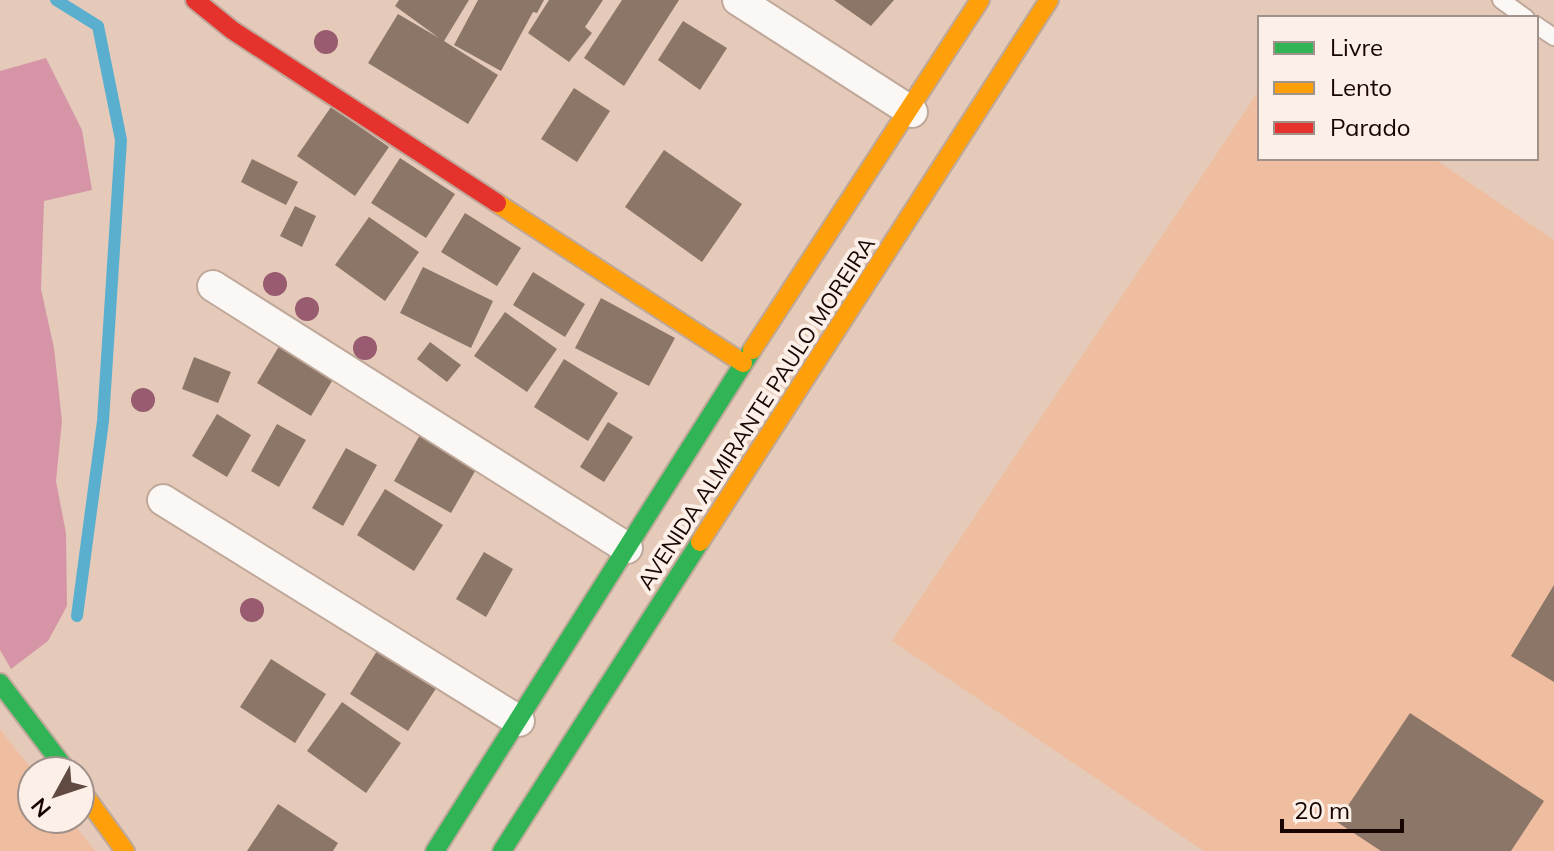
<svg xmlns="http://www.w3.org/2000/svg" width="1554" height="851" font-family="Mulish,sans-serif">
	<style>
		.built { fill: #efbd9f }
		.forest { fill: #d695a6 }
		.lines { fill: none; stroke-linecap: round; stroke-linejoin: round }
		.stream { stroke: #5aafcf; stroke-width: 12 }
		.building { fill: #8b7668 }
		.lane-casing { stroke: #bfa89a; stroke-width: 20 }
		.street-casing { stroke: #bfa89a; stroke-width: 34 }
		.fast-casing { stroke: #bfa89a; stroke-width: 22 }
		.slow-casing { stroke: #bfa89a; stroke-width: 22 }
		.jam-casing { stroke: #bfa89a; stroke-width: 22 }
		.lane { stroke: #fbf7f4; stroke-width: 16 }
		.street { stroke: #fbf7f4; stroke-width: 30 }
		.fast { stroke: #30b455; stroke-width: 18 }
		.slow { stroke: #ff9f0a; stroke-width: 18 }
		.jam { stroke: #e5322d; stroke-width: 18 }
		.tree { fill: #985b70 }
		.labels { text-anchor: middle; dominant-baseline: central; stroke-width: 8; stroke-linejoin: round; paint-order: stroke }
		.street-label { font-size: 22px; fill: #190500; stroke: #fcefe7 }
	</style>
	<rect width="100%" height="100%" fill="#e5cab9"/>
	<path class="built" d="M1260,89V158H1433L1554,240V851H1204L892,641Z
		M0,729L33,771L32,819H70L95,851H0Z"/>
	<path class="forest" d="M46,58L82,130L92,190L44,201L41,289L54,348L62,421L56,481L66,533L67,606L48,641L11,669L0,650V71Z"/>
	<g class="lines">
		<path class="stream" d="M56,0L98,26L121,140L103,421L77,616"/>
	</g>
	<path class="building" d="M399,0H469L444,41L498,75L468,124L368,63L398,14L439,38L395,6Z
		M478,0H544L537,13L533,12L501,71L454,45Z
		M549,0H603L585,27L592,33L569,62L528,33Z
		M622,0H679L624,86L584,58Z
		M834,0H894L871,26Z
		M683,21L727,48L700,90L658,60Z
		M574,88L610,111L577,162L541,139Z
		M331,107L389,147L355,196L297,156Z
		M664,150L742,204L702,262L625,207Z
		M400,158L455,194L426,238L371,203Z
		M252,159L298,182L286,205L241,182Z
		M295,206L316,216L302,247L280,236Z
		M465,213L521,248L497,286L441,252Z
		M369,217L419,252L385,301L335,265Z
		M423,267L493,301L471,348L400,313Z
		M533,272L585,304L565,337L513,305Z
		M601,298L675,338L649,386L575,348Z
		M505,312L557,349L527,392L474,356Z
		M284,338L338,371L311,416L257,383Z
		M430,342L461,365L447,382L417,359Z
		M194,357L231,372L218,403L182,389Z
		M564,359L618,393L588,441L534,407Z
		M217,414L251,435L227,477L192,456Z
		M608,422L633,437L604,482L580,467Z
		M277,424L306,440L279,487L251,471Z
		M421,433L478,466L451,513L394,481Z
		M346,448L377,465L343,526L312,508Z
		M385,489L443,525L414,571L357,535Z
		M484,552L513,569L486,617L456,599Z
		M1554,585V682L1511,656Z
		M382,643L441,681L408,731L350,694Z
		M271,659L326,694L295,743L240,707Z
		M342,702L401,743L366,793L307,751Z
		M1410,713L1544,801L1511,851H1381L1337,822Z
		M278,804L338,843L333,851H247Z"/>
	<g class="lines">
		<g class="lane-casing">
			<path id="lane" d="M1501,0L1526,18
				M1536,25L1554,37"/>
		</g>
		<g class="street-casing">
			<path id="street" d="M738,0L912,112
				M213,286L627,548
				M163,500L519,721"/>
		</g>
		<g class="fast-casing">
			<path id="fast" d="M0,683L67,771
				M435,851L752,350
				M502,851L700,542"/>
		</g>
		<g class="slow-casing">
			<path id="slow" d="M497,203L743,363
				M752,350L980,0
				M700,542L1049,0
				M80,789L125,851"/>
		</g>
		<g class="jam-casing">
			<path id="jam" d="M195,0L232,30L497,203"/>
		</g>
		<use href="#lane" class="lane"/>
		<use href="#street" class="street"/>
		<use href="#fast" class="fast"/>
		<use href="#slow" class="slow"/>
		<use href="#jam" class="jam"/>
	</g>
	<g class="tree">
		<circle cx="326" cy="42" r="12"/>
		<circle cx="275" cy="284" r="12"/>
		<circle cx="307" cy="309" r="12"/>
		<circle cx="365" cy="348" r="12"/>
		<circle cx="143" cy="400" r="12"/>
		<circle cx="252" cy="610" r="12"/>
	</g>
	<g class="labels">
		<g class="street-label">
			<text transform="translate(756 413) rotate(-57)">AVENIDA ALMIRANTE PAULO MOREIRA</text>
		</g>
	</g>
	<rect x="1258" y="16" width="280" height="144" fill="#fcefe7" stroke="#a1918b" stroke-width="2"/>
	<rect x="1274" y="42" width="40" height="12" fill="#30b455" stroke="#a1918b" stroke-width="2"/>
	<text x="1330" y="56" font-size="24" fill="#190500">Livre</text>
	<rect x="1274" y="82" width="40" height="12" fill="#ff9f0a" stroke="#a1918b" stroke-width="2"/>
	<text x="1330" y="96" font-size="24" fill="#190500">Lento</text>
	<rect x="1274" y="122" width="40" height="12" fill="#e5322d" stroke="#a1918b" stroke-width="2"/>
	<text x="1330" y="136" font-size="24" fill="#190500">Parado</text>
	<g transform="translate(56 795) rotate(230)"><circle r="38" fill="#fcefe7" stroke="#a1918b" stroke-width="2"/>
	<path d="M0-6L14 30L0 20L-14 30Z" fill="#604a41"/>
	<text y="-12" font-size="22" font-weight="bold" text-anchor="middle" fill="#190500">N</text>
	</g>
	<path d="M1282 819v12h120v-12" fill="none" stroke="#190500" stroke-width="4"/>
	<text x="1294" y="819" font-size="24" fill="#190500" stroke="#fcefe7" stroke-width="6" paint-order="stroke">20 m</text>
</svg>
